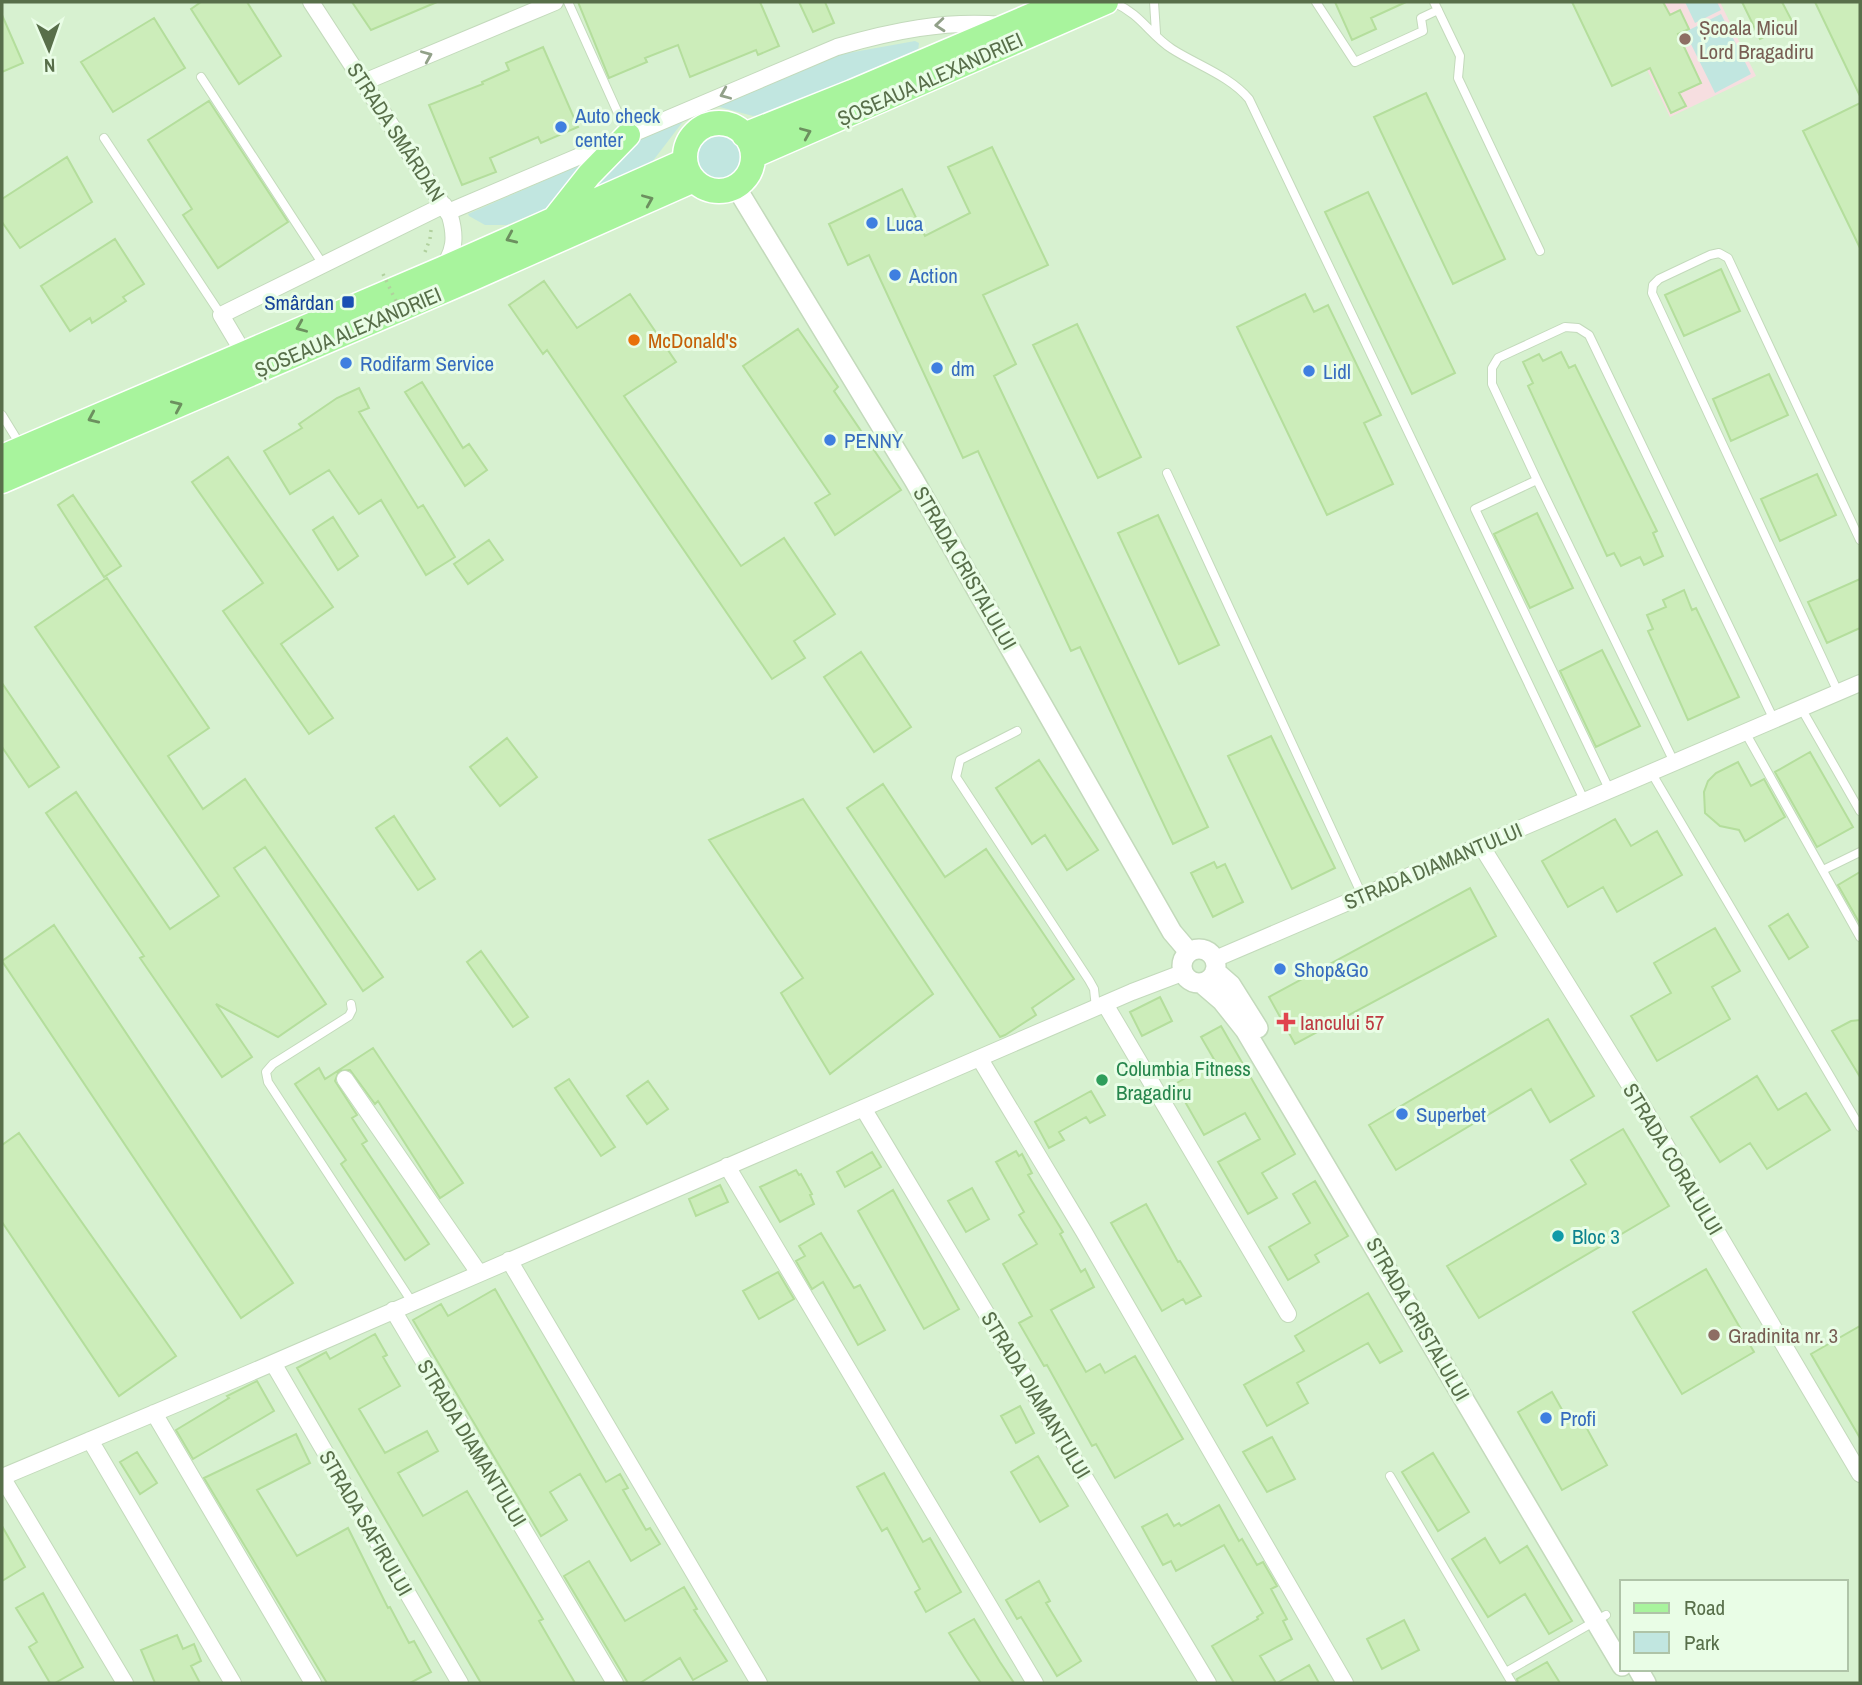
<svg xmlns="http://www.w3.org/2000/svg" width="1862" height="1685" font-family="'Archivo Narrow',sans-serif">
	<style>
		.residential { fill: #d7f1d0; fill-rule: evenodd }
		.education { fill: #f6dee0 }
		.green { fill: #c1e6e0 }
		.building { fill: #ccedba; stroke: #b4de9c; stroke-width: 2 }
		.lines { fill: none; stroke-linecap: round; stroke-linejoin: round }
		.service-casing { stroke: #c3dabb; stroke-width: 10 }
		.minor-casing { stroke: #c3dabb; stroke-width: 18 }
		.tertiary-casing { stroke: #c3dabb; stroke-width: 22 }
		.primary-casing { stroke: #fff; stroke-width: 27 }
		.path { stroke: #b1d19e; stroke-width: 3.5; stroke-dasharray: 2 5; stroke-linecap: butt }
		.service { stroke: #fff; stroke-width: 8 }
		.minor { stroke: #fff; stroke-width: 16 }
		.tertiary { stroke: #fff; stroke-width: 19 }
		.primary { stroke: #a8f49d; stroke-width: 24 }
		.path-bridge { stroke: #b1d19e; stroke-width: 3.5; stroke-dasharray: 2 5; stroke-linecap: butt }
		.oneway { stroke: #92a189 }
		.oneway2 { stroke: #6c905f }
		.education-dot { fill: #8d6e63; stroke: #e9fde6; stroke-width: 2.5 }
		.shop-dot { fill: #3f7fe0; stroke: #e9fde6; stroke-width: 2.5 }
		.transit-dot { fill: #1a4fb4; stroke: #e9fde6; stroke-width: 2.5 }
		.food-dot { fill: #e8710a; stroke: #e9fde6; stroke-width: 2.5 }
		.health-dot { fill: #e0444e; stroke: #e9fde6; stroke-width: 2.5 }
		.leisure-dot { fill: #2e9e5b; stroke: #e9fde6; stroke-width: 2.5 }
		.culture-dot { fill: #0f9aa8; stroke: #e9fde6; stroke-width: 2.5 }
		.labels { text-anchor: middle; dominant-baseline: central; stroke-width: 6; stroke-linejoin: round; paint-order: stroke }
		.education-label { font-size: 21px; fill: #785e54; stroke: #e9fde6; text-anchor: start }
		.street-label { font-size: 21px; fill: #586f4a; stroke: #e9fde6 }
		.shop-label { font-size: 21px; fill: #366cbe; stroke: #e9fde6; text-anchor: start }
		.transit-label { font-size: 21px; fill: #164399; stroke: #e9fde6; text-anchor: end }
		.food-label { font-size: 21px; fill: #c56008; stroke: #e9fde6; text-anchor: start }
		.health-label { font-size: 21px; fill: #be3a42; stroke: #e9fde6; text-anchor: start }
		.leisure-label { font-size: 21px; fill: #27864d; stroke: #e9fde6; text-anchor: start }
		.culture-label { font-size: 21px; fill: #0d838f; stroke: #e9fde6; text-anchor: start }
	</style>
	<rect width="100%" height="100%" fill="#e4fae1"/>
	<path class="residential" d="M2,2H1860V1683H2ZM1622,1582H1846V1669H1622Z"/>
	<path class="education" d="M1614,2H1720L1756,76L1670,117Z"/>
	<path class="green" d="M1685,2H1717L1721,10L1695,23Z
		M1721,14L1751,74L1715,93L1685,32Z
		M915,41L919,43L918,51L764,114L753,116L716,106L837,55Z
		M685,119L652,162L645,167L507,225H485L469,216L468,214Z
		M695 157a23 23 0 1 1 46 0a23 23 0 1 1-46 0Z"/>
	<path class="building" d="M201,2H247L281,56L239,84L191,9Z
		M352,2H437L371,30Z
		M578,2H760L779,46L758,55L756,50L690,77L678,45L645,58L647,62L609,78Z
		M799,2H825L834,23L813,32Z
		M1335,2H1406L1371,18L1376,29L1352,40Z
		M1572,2H1663L1670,15L1680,10L1689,29L1678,34L1701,83L1679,93L1686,106L1671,113L1650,68L1612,86Z
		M1742,2H1782L1793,23L1760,39Z
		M1815,2H1860V96Z
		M2,15L23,63L2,72Z
		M154,18L185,68L113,112L81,62Z
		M543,47L578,127L541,143L538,137L490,158L496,172L462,185L429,105L483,84L482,82L509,70L506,63Z
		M1426,93L1505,259L1453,284L1374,117Z
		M209,101L288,222L218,268L183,215L192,209L148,140Z
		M1860,103V248L1803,131Z
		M992,147L1048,265L983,295L1016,364L994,376L1208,827L1173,844L1080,647L1071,651L978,451L963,458L869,255L848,265L829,224L902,189L925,236L970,213L948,167Z
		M67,157L92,202L20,248L2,222V199Z
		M1368,192L1455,373L1412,394L1325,212Z
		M115,239L144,284L123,297L126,301L92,323L90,318L70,331L41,286Z
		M1721,269L1740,311L1684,336L1665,295Z
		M544,281L577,328L630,294L676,362L624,396L741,566L784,538L835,614L794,641L805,658L772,679L547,350L543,354L509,305Z
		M1305,294L1314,312L1328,305L1381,415L1364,423L1393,484L1327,515L1237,327Z
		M1077,324L1141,457L1098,478L1033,345Z
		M798,329L838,387L834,391L901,490L835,535L815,503L830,494L743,366Z
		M1561,352L1569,368L1575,365L1657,531L1653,533L1663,556L1644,565L1640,557L1621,566L1614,553L1607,556L1528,386L1533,383L1523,362L1539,354L1543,361Z
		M1769,374L1788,415L1731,441L1713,399Z
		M422,382L463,448L469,444L487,470L465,486L405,392Z
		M359,388L369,408L359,412L418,508L423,505L455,557L426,575L381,500L359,514L329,470L290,494L264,451L302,428L299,424L337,398Z
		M228,457L333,607L281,644L333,718L309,734L223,611L263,583L192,482Z
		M1817,474L1836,515L1780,541L1761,499Z
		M73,495L121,566L104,577L58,505Z
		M1537,513L1573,588L1530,608L1494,534Z
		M1158,515L1219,645L1179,664L1118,533Z
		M333,517L358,556L338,570L313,530Z
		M489,540L503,560L468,584L454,564Z
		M107,578L209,728L168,756L203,809L245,779L383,977L363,991L265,847L234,868L326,1004L278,1037L216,1004L252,1057L222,1077L140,958L144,956L46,813L76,792L170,929L219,896L35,627Z
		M1860,579V628L1827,643L1808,602Z
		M1684,590L1692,610L1696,608L1739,697L1688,720L1648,631L1653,629L1647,615L1666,607L1663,600Z
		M1602,650L1640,726L1596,747L1560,671Z
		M861,652L911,727L874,752L824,677Z
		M2,683L59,767L29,787L2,747Z
		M1271,736L1335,868L1292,889L1228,756Z
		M507,738L537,777L500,806L470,767Z
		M1810,752L1853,827L1817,847L1775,772Z
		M1039,760L1098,850L1067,870L1045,835L1032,844L996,788Z
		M1738,762L1751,786L1764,779L1785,817L1745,841L1739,830L1720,826L1705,813L1704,792L1708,781L1716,773Z
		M883,784L945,877L986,849L1074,979L1032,1008L1036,1015L1005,1035L1000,1037L847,808Z
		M803,799L933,994L830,1074L781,993L803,978L709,840Z
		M394,816L435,879L418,890L376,828Z
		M1615,819L1631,846L1657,831L1682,875L1617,912L1603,887L1568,907L1542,861Z
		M1214,862L1217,868L1225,864L1243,902L1213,917L1191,873Z
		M1860,872V924L1838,885Z
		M1470,888L1496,936L1295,1044L1269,997Z
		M1788,914L1808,947L1789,959L1769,926Z
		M54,925L293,1283L241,1318L2,961Z
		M1715,928L1740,971L1712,987L1730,1019L1657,1061L1631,1016L1671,993L1654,963Z
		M481,951L528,1017L513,1027L467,962Z
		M1160,997L1172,1021L1142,1036L1130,1012Z
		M1548,1019L1594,1096L1550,1122L1531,1089L1396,1170L1369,1125Z
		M1860,1020V1077L1832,1031L1851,1021Z
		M1221,1026L1295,1154L1262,1173L1277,1198L1248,1214L1218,1162L1260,1139L1245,1113L1204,1135L1175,1084L1215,1061L1201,1037Z
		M373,1048L463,1183L440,1198L378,1101L375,1104L350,1070L339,1071L335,1081L357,1115L352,1118L367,1141L362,1144L429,1244L405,1260L341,1164L346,1160L295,1084L319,1068L325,1079Z
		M1757,1076L1778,1110L1806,1093L1830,1130L1767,1169L1750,1143L1720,1162L1691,1117Z
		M569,1079L615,1147L601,1156L555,1088Z
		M648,1081L668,1109L647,1124L627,1096Z
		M1091,1091L1105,1115L1090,1123L1086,1117L1059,1132L1064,1140L1049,1148L1035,1122Z
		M1623,1129L1669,1206L1479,1318L1447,1266L1586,1184L1571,1160Z
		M19,1133L176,1356L119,1396L2,1222V1145Z
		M1016,1151L1019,1156L1022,1154L1032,1173L1028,1175L1063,1232L1060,1234L1081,1272L1085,1269L1094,1287L1051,1310L1086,1372L1100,1364L1105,1373L1135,1356L1183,1439L1115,1478L1096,1444L1092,1446L1047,1365L1044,1366L1019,1323L1032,1316L1003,1264L1037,1244L1019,1215L1024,1212L996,1162Z
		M872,1152L881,1167L845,1187L837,1172Z
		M796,1170L799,1175L801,1174L812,1194L810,1195L814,1204L780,1222L760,1187Z
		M1315,1181L1348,1236L1315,1255L1319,1262L1288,1280L1269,1247L1310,1223L1293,1194Z
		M720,1185L728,1202L696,1216L689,1199Z
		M972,1188L989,1219L966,1232L948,1201Z
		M893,1190L959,1309L924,1329L858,1211Z
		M1146,1204L1178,1262L1180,1261L1201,1296L1186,1304L1183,1299L1162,1311L1111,1223Z
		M821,1233L854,1288L860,1285L885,1330L858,1345L823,1282L812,1289L796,1261L805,1256L799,1246Z
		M1706,1269L1754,1352L1682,1394L1633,1312Z
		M778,1272L794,1299L759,1319L743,1291Z
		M495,1289L606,1482L620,1474L628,1488L623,1490L646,1530L650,1528L660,1544L631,1561L580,1474L550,1492L567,1520L541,1536L413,1320L441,1304L448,1316Z
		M1368,1293L1402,1351L1380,1363L1368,1343L1297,1383L1308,1403L1267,1426L1244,1385L1304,1351L1295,1336Z
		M1860,1326V1438L1811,1354Z
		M375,1334L387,1355L383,1357L400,1386L359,1409L385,1453L427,1431L438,1451L398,1473L423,1516L467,1491L543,1619L539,1621L575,1683H481L297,1368L326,1352L330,1359Z
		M257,1381L274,1411L193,1459L176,1430L229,1398L227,1396Z
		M1552,1392L1569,1422L1580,1416L1607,1465L1562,1490L1518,1412Z
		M1020,1406L1034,1433L1016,1443L1001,1416Z
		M296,1434L310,1463L257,1490L297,1556L348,1528L388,1608L390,1607L409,1643L414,1641L431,1672L410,1683H327L204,1478Z
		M1272,1437L1295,1479L1267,1492L1243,1452Z
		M137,1452L157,1483L140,1494L120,1462Z
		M1433,1453L1469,1512L1438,1531L1402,1472Z
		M1038,1456L1068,1506L1040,1522L1011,1472Z
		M884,1473L923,1542L930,1538L961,1592L926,1612L915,1592L920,1589L887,1528L882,1531L857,1487Z
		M1219,1505L1239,1541L1242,1539L1257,1565L1263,1562L1277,1586L1271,1589L1287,1619L1283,1621L1292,1639L1260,1656L1276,1683H1234L1212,1646L1258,1619L1257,1617L1263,1613L1224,1545L1176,1571L1171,1561L1163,1565L1142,1527L1167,1514L1174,1526L1179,1523L1181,1526Z
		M2,1526L25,1567L2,1581Z
		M1485,1538L1500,1563L1527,1546L1572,1621L1549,1634L1525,1594L1488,1617L1452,1559Z
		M589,1561L625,1621L684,1587L697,1609L694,1610L727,1661L693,1680L680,1658L640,1683H628L564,1576Z
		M1039,1581L1050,1601L1046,1603L1081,1661L1057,1676L1021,1617L1017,1619L1006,1600Z
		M43,1593L83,1667L55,1683H50L29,1647L37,1642L16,1608Z
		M974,1619L1000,1662L1014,1683H981L967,1662L949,1633Z
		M1404,1620L1419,1650L1382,1669L1367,1639Z
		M177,1635L183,1649L194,1644L201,1661L191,1666L200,1683H155L141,1650Z
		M1547,1662L1560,1683H1518L1517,1679Z
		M1309,1665L1319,1683H1277Z"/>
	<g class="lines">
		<g class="service-casing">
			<path id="service" d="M568,2L627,133
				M1113,2C1142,15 1149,34 1172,49C1197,65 1230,76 1249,99L1585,802
				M1154,2L1156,33
				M1316,2L1355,62L1423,31L1421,18L1438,10
				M1434,2L1460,56L1458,78L1540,251
				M201,77L324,266
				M104,138L221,315
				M2,415L21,446
				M1167,473L1362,895
				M1537,480L1492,384V368L1498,358L1565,327L1578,328L1589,335L1774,720
				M1838,692L1652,293L1653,285L1659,279L1710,255L1719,253L1728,258L1860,540
				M1801,708L1860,811
				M1017,731L960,760L956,777L1089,980L1094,989L1096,1008
				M1745,732L1860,937
				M1651,772L1860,1127
				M1610,791L1475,509L1537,480L1674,762
				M1823,870L1860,852
				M351,1004L352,1010L349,1016L273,1064L266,1072L268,1082L412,1302
				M1390,1476L1512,1683
				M1506,1672L1606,1615"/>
		</g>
		<g class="minor-casing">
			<path id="minor" d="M311,2L450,216C456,237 455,251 442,269
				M364,82L555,2
				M448,212L837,47C892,31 945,20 1002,25
				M243,352L221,315L444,205
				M1482,847L1642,1105L1860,1474
				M1215,959L1860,683
				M1105,1004L1288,1314
				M980,1059L1084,1232L1345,1683
				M345,1079L479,1273
				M863,1108L1208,1683
				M727,1166L1035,1683
				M509,1260L759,1683
				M393,1310L615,1683
				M273,1363L460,1683
				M154,1413L313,1683
				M90,1440L233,1683
				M2,1477L238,1378L1132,992L1182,973
				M2,1477L125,1683"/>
		</g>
		<g class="tertiary-casing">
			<path id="tertiary" d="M736,187L914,480L1172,932L1189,952
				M1182 966a17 17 0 1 1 34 0a17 17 0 1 1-34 0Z
				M1215,971L1231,985L1258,1028
				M1201,983L1222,1001L1245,1030L1622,1666
				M1638,1669L1646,1683"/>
		</g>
		<g class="primary-casing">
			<path id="primary" d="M685 157a34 34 0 1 1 68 0a34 34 0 1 1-68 0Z
				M744,135L852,92L1063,2
				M753,156L1106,2
				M555,218L589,175L628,135
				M2,457L442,269L685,161
				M2,481L471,279L694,180"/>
		</g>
		<path class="path" d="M425,252L430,239L431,230"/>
		<use href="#service" class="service"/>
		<use href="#minor" class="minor"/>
		<use href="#tertiary" class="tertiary"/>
		<use href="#primary" class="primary"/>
		<path class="path-bridge" d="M383,274L406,322"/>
	</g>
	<defs><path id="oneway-chevron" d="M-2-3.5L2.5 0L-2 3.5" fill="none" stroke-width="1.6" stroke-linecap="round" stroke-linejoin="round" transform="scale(1.75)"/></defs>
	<g class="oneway">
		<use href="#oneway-chevron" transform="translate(940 25) rotate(175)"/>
		<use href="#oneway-chevron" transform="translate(427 56) rotate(-23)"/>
		<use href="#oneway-chevron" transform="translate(725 94) rotate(157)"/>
	</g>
	<g class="oneway2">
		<use href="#oneway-chevron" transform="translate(806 133) rotate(-23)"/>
		<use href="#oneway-chevron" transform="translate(648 200) rotate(-23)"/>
		<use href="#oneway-chevron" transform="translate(511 238) rotate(156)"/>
		<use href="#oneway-chevron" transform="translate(301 327) rotate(157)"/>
		<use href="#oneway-chevron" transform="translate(177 406) rotate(-24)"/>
		<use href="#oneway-chevron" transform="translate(93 418) rotate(156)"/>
	</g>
	<g class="education-dot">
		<circle cx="1685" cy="39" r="7"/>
		<circle cx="1714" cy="1335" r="7"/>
	</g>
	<g class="shop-dot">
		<circle cx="561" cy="127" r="7"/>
		<circle cx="872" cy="223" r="7"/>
		<circle cx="895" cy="275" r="7"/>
		<circle cx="346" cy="363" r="7"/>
		<circle cx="937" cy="368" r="7"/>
		<circle cx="1309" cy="371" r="7"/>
		<circle cx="830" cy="440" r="7"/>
		<circle cx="1280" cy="969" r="7"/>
		<circle cx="1402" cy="1114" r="7"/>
		<circle cx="1546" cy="1418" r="7"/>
	</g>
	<rect class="transit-dot" x="341" y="295" width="14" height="14" rx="3.5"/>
	<circle class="food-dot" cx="634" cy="340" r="7"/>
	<path class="health-dot" d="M1282.5 1011.5h7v7h7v7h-7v7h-7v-7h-7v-7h7z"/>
	<circle class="leisure-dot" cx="1102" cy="1080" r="7"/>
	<circle class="culture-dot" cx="1558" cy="1236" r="7"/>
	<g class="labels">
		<g class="education-label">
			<text x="1699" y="27">Școala Micul<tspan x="1699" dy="24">Lord Bragadiru</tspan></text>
			<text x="1728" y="1335">Gradinita nr. 3</text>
		</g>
		<g class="street-label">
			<text transform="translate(930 79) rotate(-24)">ȘOSEAUA ALEXANDRIEI</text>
			<text transform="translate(396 132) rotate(57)">STRADA SMÂRDAN</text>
			<text transform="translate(348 332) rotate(-23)">ȘOSEAUA ALEXANDRIEI</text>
			<text transform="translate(965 568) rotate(60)">STRADA CRISTALULUI</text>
			<text transform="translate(1433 866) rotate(-23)">STRADA DIAMANTULUI</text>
			<text transform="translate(1673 1159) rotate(59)">STRADA CORALULUI</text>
			<text transform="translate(1418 1319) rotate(60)">STRADA CRISTALULUI</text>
			<text transform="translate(1036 1395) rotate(59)">STRADA DIAMANTULUI</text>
			<text transform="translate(472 1443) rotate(59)">STRADA DIAMANTULUI</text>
			<text transform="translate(366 1523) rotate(60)">STRADA SAFIRULUI</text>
		</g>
		<g class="shop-label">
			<text x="575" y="115">Auto check<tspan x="575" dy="24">center</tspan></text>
			<text x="886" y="223">Luca</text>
			<text x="909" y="275">Action</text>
			<text x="360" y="363">Rodifarm Service</text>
			<text x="951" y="368">dm</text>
			<text x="1323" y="371">Lidl</text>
			<text x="844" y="440">PENNY</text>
			<text x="1294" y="969">Shop&amp;Go</text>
			<text x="1416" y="1114">Superbet</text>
			<text x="1560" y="1418">Profi</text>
		</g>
		<g class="transit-label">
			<text x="334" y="302">Smârdan</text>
		</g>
		<g class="food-label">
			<text x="648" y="340">McDonald's</text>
		</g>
		<g class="health-label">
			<text x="1300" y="1022">Iancului 57</text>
		</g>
		<g class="leisure-label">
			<text x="1116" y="1068">Columbia Fitness<tspan x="1116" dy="24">Bragadiru</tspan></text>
		</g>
		<g class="culture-label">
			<text x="1572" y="1236">Bloc 3</text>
		</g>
	</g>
	<rect width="1862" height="1685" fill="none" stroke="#586f4a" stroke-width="7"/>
	<rect x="1620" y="1580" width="228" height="91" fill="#e9fde6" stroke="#afc4a8" stroke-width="2"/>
	<rect x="1634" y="1603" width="35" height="10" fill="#a8f49d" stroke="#afc4a8" stroke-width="2"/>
	<text x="1684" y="1615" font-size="21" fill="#586f4a">Road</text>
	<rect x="1634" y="1632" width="35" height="21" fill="#c1e6e0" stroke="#afc4a8" stroke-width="2"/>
	<text x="1684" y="1650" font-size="21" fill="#586f4a">Park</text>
	<g transform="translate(49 49) rotate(178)" stroke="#e9fde6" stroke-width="5" paint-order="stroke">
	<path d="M0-5L12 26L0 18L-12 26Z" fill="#586f4a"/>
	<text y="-10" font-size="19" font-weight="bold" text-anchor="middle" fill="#586f4a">N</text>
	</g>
</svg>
